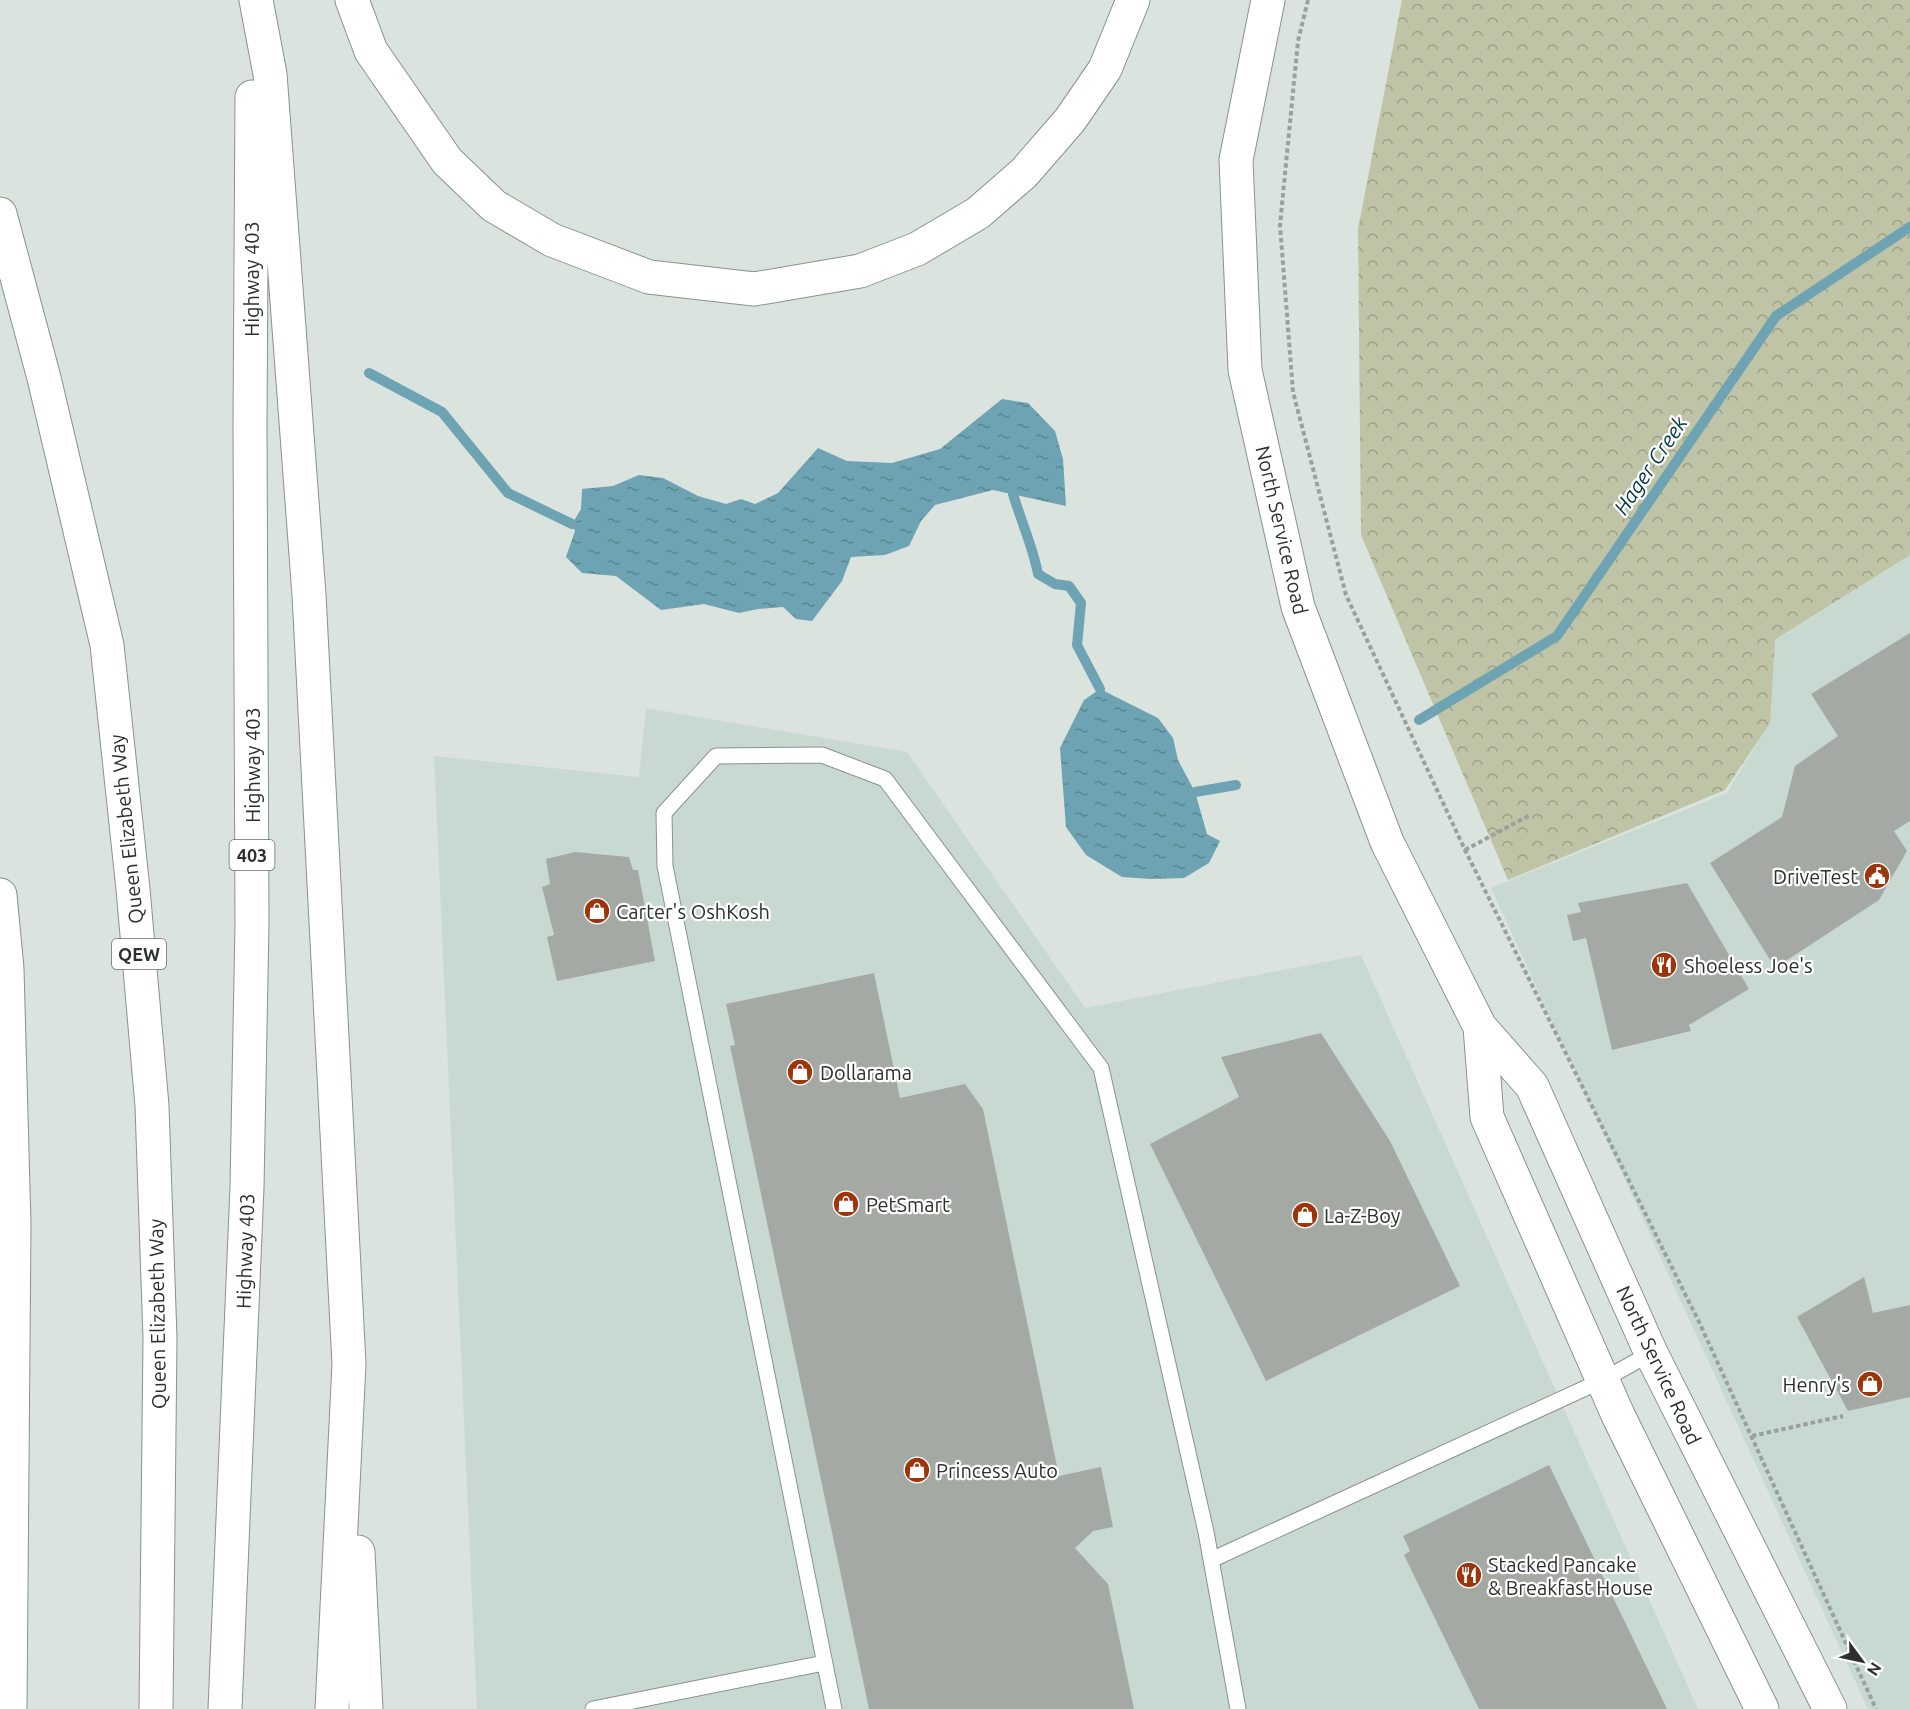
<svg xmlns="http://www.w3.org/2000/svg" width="1910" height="1709" font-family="Ubuntu,sans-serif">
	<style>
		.built { fill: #c8d9d2 }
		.forest { fill: url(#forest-crowns) }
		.water { fill: url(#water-ripples) }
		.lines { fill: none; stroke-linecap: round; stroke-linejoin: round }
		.stream { stroke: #6da3b2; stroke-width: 10 }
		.building { fill: #a4aaa3 }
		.lane-casing { stroke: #89928e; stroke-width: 17 }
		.secondary-casing { stroke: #89928e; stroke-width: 35 }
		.highway-casing { stroke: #89928e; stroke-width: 35 }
		.path { stroke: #9aa19d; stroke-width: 4; stroke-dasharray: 4.5 3; stroke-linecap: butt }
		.lane { stroke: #fff; stroke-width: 15 }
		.secondary { stroke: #fff; stroke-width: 33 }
		.highway { stroke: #fff; stroke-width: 33 }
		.labels { text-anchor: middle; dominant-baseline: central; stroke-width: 4.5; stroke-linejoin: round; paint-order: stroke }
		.shield { fill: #fff; stroke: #6b6e6d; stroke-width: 1.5 }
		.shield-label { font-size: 18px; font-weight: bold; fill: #2c302e }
		.street-label { font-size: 20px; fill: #2c302e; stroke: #fff }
		.poi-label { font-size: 20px; fill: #2c302e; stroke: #fff; text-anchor: start }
		.water-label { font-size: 21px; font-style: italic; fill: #033743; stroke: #fff }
	</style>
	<defs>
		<pattern id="forest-crowns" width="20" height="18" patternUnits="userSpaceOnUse" patternTransform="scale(1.5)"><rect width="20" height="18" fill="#bec4a5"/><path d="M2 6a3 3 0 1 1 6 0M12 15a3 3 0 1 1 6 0" fill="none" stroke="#9ba087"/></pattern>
		<pattern id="water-ripples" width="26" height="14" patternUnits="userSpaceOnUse" patternTransform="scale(1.5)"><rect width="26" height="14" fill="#6da3b2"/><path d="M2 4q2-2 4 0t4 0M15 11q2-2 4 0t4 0" fill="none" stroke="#5a8591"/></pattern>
	</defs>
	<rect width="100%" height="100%" fill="#dae3de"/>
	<path class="built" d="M1910,555V1709H1868L1491,888L1727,793L1767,727L1775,641Z
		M646,708L907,752L1085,1008L1361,955L1698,1709H477L434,756L639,777Z"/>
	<path class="forest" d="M1402,0H1910V555L1775,640L1770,723L1725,790L1508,880L1361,535L1358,229Z"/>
	<path class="water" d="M1002,399L1028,403L1055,431L1063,459L1066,506L993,490L935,505L921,521L909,546L885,555L851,557L842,581L812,621L796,619L783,607L758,609L739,613L704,604L661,610L616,576L582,573L566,557L575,531L572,524L581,509L582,489L613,486L639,475L663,478L698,496L726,504L741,499L755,504L778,493L818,448L847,461L892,463L940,449Z
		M1100,689L1158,718L1173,738L1178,760L1195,792L1207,834L1220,841L1209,863L1184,878L1151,879L1122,877L1086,855L1066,827L1060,748L1084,700Z"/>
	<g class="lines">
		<path class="stream" d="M369,373L442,412L508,493L572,524
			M1013,494C1021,521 1033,547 1038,574L1055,584L1069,586L1081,603L1077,645L1100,689
			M1419,720L1557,636L1776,316L1910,227
			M1195,792L1236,785"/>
	</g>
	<path class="building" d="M1910,633V821L1894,831L1907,851L1879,900L1775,968L1710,863L1782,817L1795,766L1838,736L1811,694Z
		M575,852L629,857L633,870H638L655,961L557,981L547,937L554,935L542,887L550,884L546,859Z
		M1687,883L1749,989L1689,1025L1691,1031L1612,1050L1586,938L1573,941L1567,915L1581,912L1578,903Z
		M874,973L900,1098L965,1084L983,1109L1059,1476L1101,1467L1113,1527L1093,1531L1075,1548L1108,1584L1134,1709H869L730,1046L735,1045L726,1004Z
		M1321,1033L1390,1141L1460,1286L1266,1381L1150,1144L1239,1097L1221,1057Z
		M1864,1277L1873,1313L1910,1305V1397L1848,1411L1797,1317Z
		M1549,1465L1667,1709H1479L1404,1555L1410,1551L1403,1536Z"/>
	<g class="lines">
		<g class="lane-casing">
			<path id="lane" d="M1211,1560L1603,1380L1651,1353
				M593,1709L824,1663
				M834,1709L665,866L664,813L716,756L822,755L885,779L1101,1068L1206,1532L1238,1709"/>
		</g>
		<g class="secondary-casing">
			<path id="secondary" d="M1268,0L1236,160L1245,370L1298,607L1387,842L1480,1027L1532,1086L1651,1353L1830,1709
				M1480,1027L1487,1117L1618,1415L1762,1709"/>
		</g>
		<g class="highway-casing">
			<path id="highway" d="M256,0L270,74L309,595L349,1364L332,1709
				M352,0L371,51L447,161L494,206L552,240L649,277L754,289L860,271L917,249L978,213L1024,173L1070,120L1105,69L1133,0
				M0,214L44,378L107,645L133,889L152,1106L160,1338L156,1709
				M0,895L7,969L14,1224L10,1709
				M358,1552L366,1709
				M225,1709L247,1187L252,924L250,425L252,97"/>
		</g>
		<path class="path" d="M1308,0L1298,41L1280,225L1293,392L1346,595L1465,850L1700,1324L1876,1709
			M1465,850L1530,815
			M1752,1436L1843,1416"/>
		<use href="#lane" class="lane"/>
		<use href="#secondary" class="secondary"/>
		<use href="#highway" class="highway"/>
	</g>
	<defs>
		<g id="civic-disc" transform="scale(1.35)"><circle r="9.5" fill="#9a350c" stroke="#fff"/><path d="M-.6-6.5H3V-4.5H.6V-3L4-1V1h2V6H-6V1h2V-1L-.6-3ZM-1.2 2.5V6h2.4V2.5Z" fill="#fff"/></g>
		<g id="shop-disc" transform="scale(1.35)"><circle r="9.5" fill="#9a350c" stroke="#fff"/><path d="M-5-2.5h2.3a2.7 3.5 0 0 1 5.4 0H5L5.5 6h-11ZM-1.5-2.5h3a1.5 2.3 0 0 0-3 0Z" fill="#fff"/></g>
		<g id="restaurant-disc" transform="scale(1.35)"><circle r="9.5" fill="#9a350c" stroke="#fff"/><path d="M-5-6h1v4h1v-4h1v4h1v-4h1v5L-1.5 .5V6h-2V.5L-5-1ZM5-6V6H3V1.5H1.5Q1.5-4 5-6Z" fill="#fff"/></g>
	</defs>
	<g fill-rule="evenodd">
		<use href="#civic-disc" x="1877" y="876"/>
		<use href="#shop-disc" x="597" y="911"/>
		<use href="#restaurant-disc" x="1664" y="965"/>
		<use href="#shop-disc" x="800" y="1072"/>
		<use href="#shop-disc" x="846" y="1204"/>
		<use href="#shop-disc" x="1305" y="1215"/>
		<use href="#shop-disc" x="1870" y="1384"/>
		<use href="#shop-disc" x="917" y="1470"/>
		<use href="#restaurant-disc" x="1469" y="1575"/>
	</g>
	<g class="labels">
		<g class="shield">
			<rect x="229.5" y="840" width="45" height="30" rx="4.5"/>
			<rect x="112" y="939" width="54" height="30" rx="4.5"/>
		</g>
		<g class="shield-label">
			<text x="252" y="855">403</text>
			<text x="139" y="954">QEW</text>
		</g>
		<g class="street-label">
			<text transform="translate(251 279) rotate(-90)">Highway 403</text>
			<text transform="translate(1282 530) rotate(77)">North Service Road</text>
			<text transform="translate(252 765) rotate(-90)">Highway 403</text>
			<text transform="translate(126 829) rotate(-96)">Queen Elizabeth Way</text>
			<text transform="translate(245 1251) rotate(-88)">Highway 403</text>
			<text transform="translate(157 1314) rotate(-91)">Queen Elizabeth Way</text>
			<text transform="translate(1659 1365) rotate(65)">North Service Road</text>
		</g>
		<g class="poi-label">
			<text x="1858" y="876" text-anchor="end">DriveTest</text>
			<text x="616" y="911">Carter's OshKosh</text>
			<text x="1684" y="965">Shoeless Joe's</text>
			<text x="820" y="1072">Dollarama</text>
			<text x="866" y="1204">PetSmart</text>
			<text x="1324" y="1215">La-Z-Boy</text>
			<text x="1850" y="1384" text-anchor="end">Henry's</text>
			<text x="936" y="1470">Princess Auto</text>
			<text x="1488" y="1564">Stacked Pancake<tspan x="1488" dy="23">&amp; Breakfast House</tspan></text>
		</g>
		<g class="water-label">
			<text transform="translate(1650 465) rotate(-56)">Hager Creek</text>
		</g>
	</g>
	<g transform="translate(1862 1661) rotate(123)" stroke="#ffffff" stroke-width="4.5" paint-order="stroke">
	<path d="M0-4.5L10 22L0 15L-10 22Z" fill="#2c302e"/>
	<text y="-9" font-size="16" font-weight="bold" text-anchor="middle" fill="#2c302e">N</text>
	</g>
</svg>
